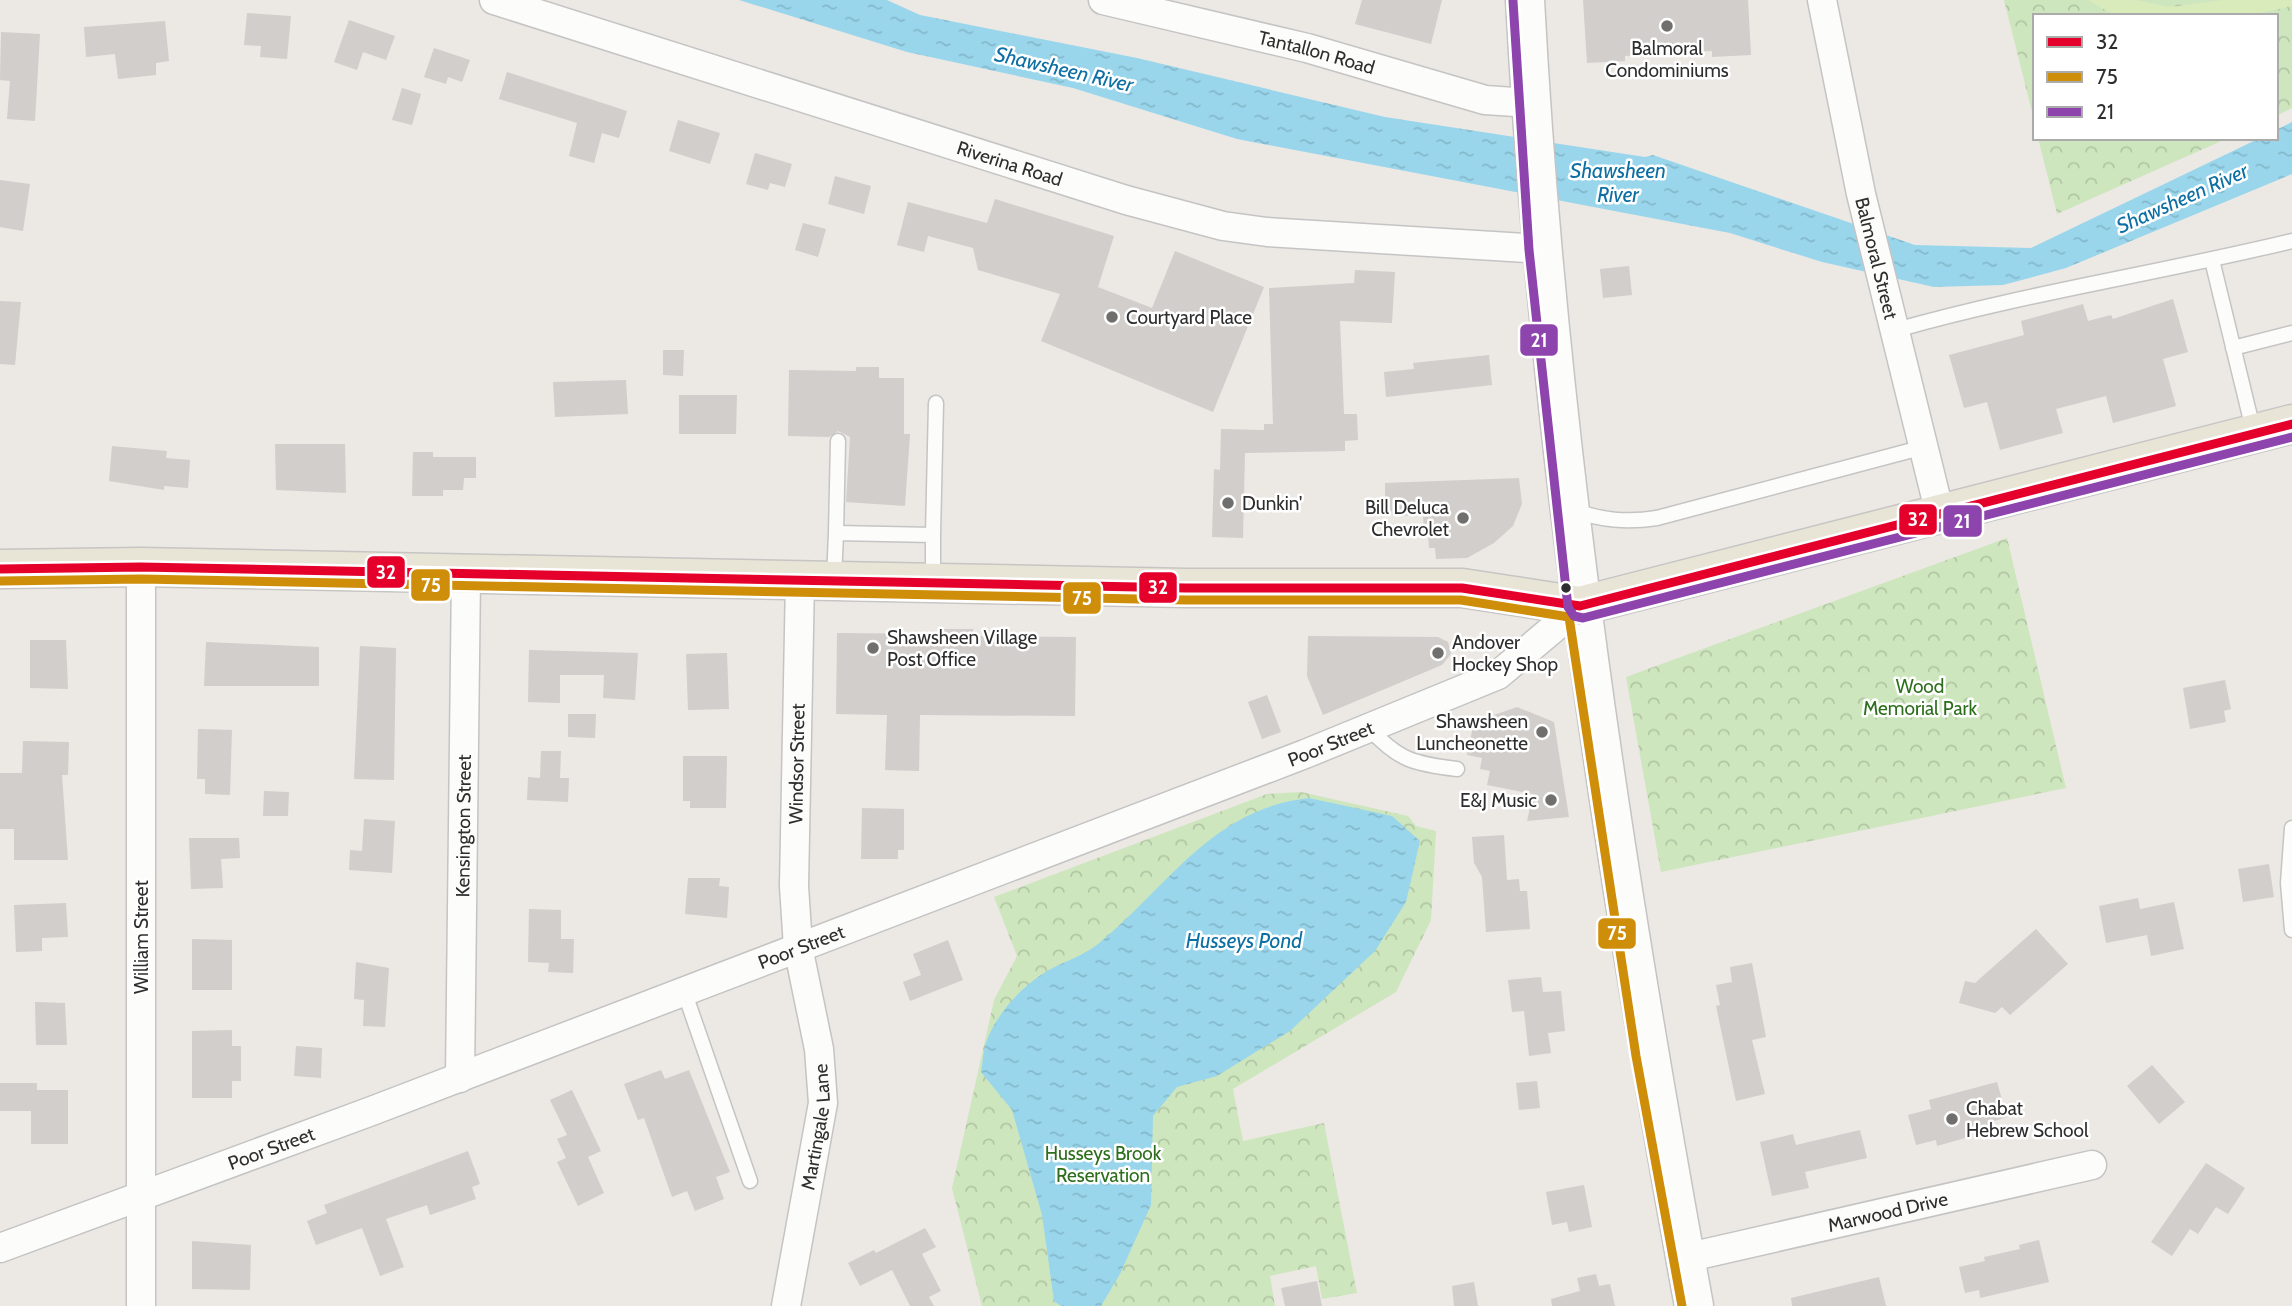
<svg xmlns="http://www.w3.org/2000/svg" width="2292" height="1306" font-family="Cabin,sans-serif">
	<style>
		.park { fill: url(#park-crowns) }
		.pitch { fill: #d9eabb }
		.water { fill: url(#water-ripples) }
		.building { fill: #d1cecb }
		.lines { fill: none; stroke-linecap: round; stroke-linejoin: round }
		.service-casing { stroke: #c5c4c5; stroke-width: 17 }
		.minor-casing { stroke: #c5c4c5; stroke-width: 31 }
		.secondary-casing { stroke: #c5c4c5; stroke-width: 41 }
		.primary-casing { stroke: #c6c5c4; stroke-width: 41 }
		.service { stroke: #fcfcfb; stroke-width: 14 }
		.minor { stroke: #fcfcfb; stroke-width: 28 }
		.secondary { stroke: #fcfcfb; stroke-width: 38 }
		.primary { stroke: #e8e4d6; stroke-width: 38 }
		.bus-1-casing { stroke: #fff; stroke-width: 14 }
		.bus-2-casing { stroke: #fff; stroke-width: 14 }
		.bus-3-casing { stroke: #fff; stroke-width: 14 }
		.bus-1 { stroke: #e4002b; stroke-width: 9 }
		.bus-2 { stroke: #cf8e09; stroke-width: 9 }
		.bus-3 { stroke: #8e44ad; stroke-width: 9 }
		.poi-dot { fill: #706f6e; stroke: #fff; stroke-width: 2.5 }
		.bus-dot { fill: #2e2e2e; stroke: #fff; stroke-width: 2.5 }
		.labels { text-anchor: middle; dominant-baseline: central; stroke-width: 5; stroke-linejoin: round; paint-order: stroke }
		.poi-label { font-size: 19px; fill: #2e2e2e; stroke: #fff; text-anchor: start }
		.street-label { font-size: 19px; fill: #2e2e2e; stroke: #fff }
		.park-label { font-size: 19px; fill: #2c6e1b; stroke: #fff }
		.water-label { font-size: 21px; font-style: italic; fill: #0d6fa3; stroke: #fff }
		.line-badge { stroke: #fff; stroke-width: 2.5 }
		.badge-label { font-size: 19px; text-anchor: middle; font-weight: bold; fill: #fff }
	</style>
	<defs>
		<pattern id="park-crowns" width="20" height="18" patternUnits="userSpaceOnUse" patternTransform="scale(1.75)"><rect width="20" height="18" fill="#cee6be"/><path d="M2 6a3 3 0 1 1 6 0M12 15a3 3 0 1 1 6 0" fill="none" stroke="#b1c6a4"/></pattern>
		<pattern id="water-ripples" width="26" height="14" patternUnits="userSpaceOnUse" patternTransform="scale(1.75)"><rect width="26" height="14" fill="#99d6ec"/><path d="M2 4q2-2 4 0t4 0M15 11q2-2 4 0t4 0" fill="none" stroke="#84b8cb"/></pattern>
	</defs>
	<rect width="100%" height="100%" fill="#ece8e4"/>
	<path class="park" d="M2004,0H2292V108L2276,116V16H2035V124Z
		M2038,138H2228L2057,214Z
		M2007,538L2066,788L1661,872L1626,677Z
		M1301,792L1408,816L1416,826L1436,831L1431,920L1396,992L1233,1089L1243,1141L1324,1123L1357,1293L1322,1299L1316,1266L1270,1276L1275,1306H982L952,1188L994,1000L1017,956L994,897L1267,794Z"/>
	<path class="pitch" d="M2088,0H2135L2170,7L2222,0H2292V6L2247,16H2116Z"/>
	<path class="water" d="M739,0H887L920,15L1137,58L1385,117L1645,157L1653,155L1915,245L2031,248L2260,138H2276V130L2292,122V174L2066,268L2003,285L1934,287L1822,262L1730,233L1237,139L1073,88L907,52Z
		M1309,798L1392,816L1420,841L1406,902L1375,951L1290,1031L1217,1076L1177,1087L1153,1116L1151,1205L1120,1274L1101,1306H1061L1054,1301L1042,1215L1012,1110L981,1072C983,1062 983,1050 987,1040C996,1016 1019,989 1041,975C1058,963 1081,958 1098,944C1168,887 1211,809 1309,798Z"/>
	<path class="building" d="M1362,0H1442L1431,44L1355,24Z
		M1583,0H1748L1751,55L1712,57V51L1625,56V61L1587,63Z
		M247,13L291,16L287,59L260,57L261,46L244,45Z
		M349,20L395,36L386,60L363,52L357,70L334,62Z
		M165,21L169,61L156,63V75L118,79L115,54L86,57L84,27Z
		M1,32L40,34L35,121L7,119L10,81L0,80Z
		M434,48L470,60L462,82L448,77L446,84L424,77Z
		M507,72L627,111L619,138L602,133L594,163L569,156L577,123L499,99Z
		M402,88L421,94L412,125L392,120Z
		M678,120L720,133L710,164L669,151Z
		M755,153L792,164L785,187L770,183L768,190L746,184Z
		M835,176L871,186L864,214L828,204Z
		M0,180L30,184L23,231L0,227Z
		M995,199L1114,236L1098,287L1152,308L1175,251L1264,287L1213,412L1041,341L1060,294L978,270L973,248L928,236L924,252L897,245L908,202L987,223Z
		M803,223L826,229L818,257L795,250Z
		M1629,266L1632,295L1603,298L1600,269Z
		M1355,270L1395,272L1392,323L1340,321L1344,414H1357L1358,440L1345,441V451L1245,453L1243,538L1212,537L1214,469L1220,470L1221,429L1264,430V424H1273L1269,288L1354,283Z
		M2173,299L2188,352L2163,359L2176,406L2113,423L2106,396L2056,409L2063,433L2000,450L1987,402L1964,408L1949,355L2024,335L2021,321L2083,304L2088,321L2111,315L2113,319Z
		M0,301L21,302L15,365L0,364Z
		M663,350H684L683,376L663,375Z
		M1489,355L1492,385L1386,397L1384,372L1414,369L1413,363Z
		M856,367H879V378H904V434H910L905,506L846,502L850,437L838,431L829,437L788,436L789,370L856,371Z
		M626,380L628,414L555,417L553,382Z
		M679,395H737L736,434H679Z
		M275,444H345L346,493L276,490Z
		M112,446L167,451L166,458L190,460L188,488L164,486V490L109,481Z
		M413,452H433V457H476V478H464L463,490H443V496H412Z
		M1519,478L1522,504L1513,526L1494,543L1467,558L1436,559L1435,548H1429L1428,533H1424L1423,515L1393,516L1385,501V483Z
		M940,629H973V636L1076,637L1075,716L920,715L919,771L885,770L887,715L836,714L837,633L940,634Z
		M1308,636L1438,637L1448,642L1451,654L1442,665L1323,715L1307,676Z
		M30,640H66L68,689L30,688Z
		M206,642L319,647V686H204Z
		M360,646L396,648L394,780L354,779Z
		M529,650L638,653L635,700L603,698L604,675H560V703L528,702Z
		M727,653L729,709L688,710L686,654Z
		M2225,680L2231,709L2224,711L2226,722L2190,729L2183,688Z
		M1267,695L1281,732L1262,739L1248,702Z
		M1517,707L1554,722L1569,817L1527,821L1533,794L1487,785L1490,771L1480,769L1482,758L1467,755L1474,722Z
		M568,714H596L595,738L568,737Z
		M198,729L232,730L230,795L205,794V779H197Z
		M23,741L69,742L68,775H62L68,860H14V829H0V773H22Z
		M541,751H561L560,778H569L568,802L527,800L528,777L540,778Z
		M683,756H727L726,808H690V801H683Z
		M264,791L289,792L288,816H263Z
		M862,808L904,809V850H898V859H861Z
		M364,819L395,821L392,873L349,870L350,850L362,851Z
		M1504,835L1507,880L1519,879L1520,891H1527L1530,929L1486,932L1482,877L1474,863L1472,837Z
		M189,838H239L240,858L221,859L223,888L191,889Z
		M2269,864L2274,897L2243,902L2238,869Z
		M688,878H720L719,886L729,887L727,918L685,914Z
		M2138,898L2140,909L2174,902L2184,949L2151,956L2147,935L2106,943L2099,906Z
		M66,903L68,937L42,938V951L16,952L14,905Z
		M529,909L561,910V939H574L573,973L548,972L549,963L528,962Z
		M2036,929L2068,964L2010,1015L2002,1007L1995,1013L1959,1003L1965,981L1975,983Z
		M192,939L232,940V990H192Z
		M948,940L963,980L910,1001L903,982L921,975L913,954Z
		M356,962L389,968L385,1027L363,1026L364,1000L354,999Z
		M1752,963L1766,1037L1752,1040L1765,1094L1736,1101L1716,1006L1720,1005L1716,985L1732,982L1730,967Z
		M1541,977L1543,992L1561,991L1565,1031L1548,1033L1551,1053L1529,1056L1524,1011L1512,1012L1508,980Z
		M35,1002L65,1003L67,1045H36Z
		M232,1030V1046H241V1081H232V1098H192V1031Z
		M296,1046L322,1048L321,1078L294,1076Z
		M2152,1065L2185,1102L2159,1124L2127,1086Z
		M661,1070L665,1079L689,1070L730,1172L716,1177L724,1199L695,1211L687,1191L672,1197L644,1118L638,1120L624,1084Z
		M1537,1081L1540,1108L1519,1110L1516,1083Z
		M1997,1082L2007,1117L1991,1122L1992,1126L1971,1132L1972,1136L1937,1146L1936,1140L1916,1145L1908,1115L1931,1109L1929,1100Z
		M0,1083H37V1090H68V1144H31V1111H0Z
		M572,1090L601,1151L588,1157L604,1193L578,1206L557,1162L566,1158L557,1139L567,1135L550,1100Z
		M1860,1130L1867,1158L1805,1172L1809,1188L1772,1196L1760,1142L1793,1134L1796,1145Z
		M468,1151L480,1184L472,1187L476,1199L430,1215L427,1205L386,1219L404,1267L380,1276L362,1228L316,1245L307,1221L327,1213L324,1205Z
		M2206,1163L2245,1188L2228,1214L2216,1207L2198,1234L2190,1229L2172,1256L2151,1242Z
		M1584,1185L1592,1227L1569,1232L1567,1222L1552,1225L1546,1192Z
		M925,1228L936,1247L922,1254L941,1291L929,1297L934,1306H910L892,1270L860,1286L848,1263L874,1250L876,1253Z
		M2039,1240L2049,1282L1980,1298L1979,1290L1965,1293L1959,1267L1985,1261L1984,1257L2020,1249L2019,1245Z
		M192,1241L251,1245L250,1290L192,1289Z
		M1596,1274L1599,1286L1610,1284L1615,1306H1552L1551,1299L1580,1291L1577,1278Z
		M1879,1277L1886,1306H1792L1791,1298Z
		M1317,1281L1322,1306H1285L1281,1288Z
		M1474,1282L1478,1306H1454L1452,1286Z"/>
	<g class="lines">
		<g class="service-casing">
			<path id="service" d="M2212,260L2254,433
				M1896,330C2026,293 2160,273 2292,241
				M2233,348L2292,333
				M1572,510C1602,520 1626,523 1657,518L1924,447
				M836,533L838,441
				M933,535L936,403
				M834,579L836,533L933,535V581
				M1369,728C1398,760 1414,764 1457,769
				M2292,828L2288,883L2292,930
				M684,991L750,1181"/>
		</g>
		<g class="minor-casing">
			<g id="minor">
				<path id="s1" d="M494,0L1126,200L1223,226L1267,232L1541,249"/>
				<path id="s2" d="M1103,0L1307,48L1485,100L1530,103"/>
				<path id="s3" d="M1822,0L1861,194L1940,514"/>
				<path d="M141,567V1306"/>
				<path id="s4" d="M460,1078L466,575"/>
				<path id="s5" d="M0,1248L369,1112L1305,754L1498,675L1580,606"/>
				<path id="s6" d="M1685,1258L2092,1165"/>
				<path id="s7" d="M786,1306L823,1103L819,1049L798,947L794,886L800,580"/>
			</g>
		</g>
		<g class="secondary-casing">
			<path id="secondary" d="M1525,0C1548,440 1615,874 1694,1306"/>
		</g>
		<g class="primary-casing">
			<path id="primary" d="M0,569L141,567L1186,588H1462L1580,606L2292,424"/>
		</g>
		<use href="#service" class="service"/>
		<use href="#minor" class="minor"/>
		<use href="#secondary" class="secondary"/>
		<use href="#primary" class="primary"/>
		<g class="bus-1-casing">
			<path id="bus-1" d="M0,569L141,567L1186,588H1462L1580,606L2292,424"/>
		</g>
		<g class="bus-2-casing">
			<path id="bus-2" d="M0,581L141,579L1186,600H1461L1569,617L1636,1056L1682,1306"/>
		</g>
		<g class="bus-3-casing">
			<path id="bus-3" d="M1513,1L1529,250L1568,607L1574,616L1583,618L2292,437"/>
		</g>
		<use href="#bus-1" class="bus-1"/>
		<use href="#bus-2" class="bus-2"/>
		<use href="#bus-3" class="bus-3"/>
	</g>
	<g class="poi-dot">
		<circle cx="1667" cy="26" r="7"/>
		<circle cx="1112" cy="317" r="7"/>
		<circle cx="1228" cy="503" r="7"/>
		<circle cx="1463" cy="518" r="7"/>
		<circle cx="873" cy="648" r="7"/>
		<circle cx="1438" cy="653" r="7"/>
		<circle cx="1542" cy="732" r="7"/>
		<circle cx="1551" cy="800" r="7"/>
		<circle cx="1952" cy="1119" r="7"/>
	</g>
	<circle class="bus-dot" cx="1566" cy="588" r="6"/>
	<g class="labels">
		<g class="poi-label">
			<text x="1667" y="48" text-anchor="middle">Balmoral<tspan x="1667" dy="22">Condominiums</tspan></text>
			<text x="1126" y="317">Courtyard Place</text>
			<text x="1242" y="503">Dunkin'</text>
			<text x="1449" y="507" text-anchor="end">Bill Deluca<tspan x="1449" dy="22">Chevrolet</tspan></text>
			<text x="887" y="637">Shawsheen Village<tspan x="887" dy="22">Post Office</tspan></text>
			<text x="1452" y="642">Andover<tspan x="1452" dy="22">Hockey Shop</tspan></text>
			<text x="1528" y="721" text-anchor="end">Shawsheen<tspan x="1528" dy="22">Luncheonette</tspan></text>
			<text x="1537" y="800" text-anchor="end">E&amp;J Music</text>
			<text x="1966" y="1108">Chabat<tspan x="1966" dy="22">Hebrew School</tspan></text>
		</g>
		<g class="street-label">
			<text stroke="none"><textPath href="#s2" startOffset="220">Tantallon Road</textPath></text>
			<text stroke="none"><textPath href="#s1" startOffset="541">Riverina Road</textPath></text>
			<text stroke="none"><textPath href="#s3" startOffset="264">Balmoral Street</textPath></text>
			<text stroke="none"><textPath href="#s5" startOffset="1423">Poor Street</textPath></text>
			<text stroke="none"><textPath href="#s7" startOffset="548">Windsor Street</textPath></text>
			<text stroke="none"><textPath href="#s4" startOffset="252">Kensington Street</textPath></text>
			<text transform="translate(141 937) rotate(-90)">William Street</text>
			<text stroke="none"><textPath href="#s5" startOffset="856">Poor Street</textPath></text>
			<text stroke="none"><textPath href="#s7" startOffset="182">Martingale Lane</textPath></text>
			<text stroke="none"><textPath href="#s5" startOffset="289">Poor Street</textPath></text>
			<text stroke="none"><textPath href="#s6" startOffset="208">Marwood Drive</textPath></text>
		</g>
		<g class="park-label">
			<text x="1920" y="686">Wood<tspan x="1920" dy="22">Memorial Park</tspan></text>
			<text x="1103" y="1153">Husseys Brook<tspan x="1103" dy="22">Reservation</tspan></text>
		</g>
		<g class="water-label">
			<text transform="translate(1064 69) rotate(13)">Shawsheen River</text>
			<text x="1618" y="170">Shawsheen<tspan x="1618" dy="24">River</tspan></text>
			<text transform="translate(2182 198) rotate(-24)">Shawsheen River</text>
			<text x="1244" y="940">Husseys Pond</text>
		</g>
	</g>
	<g class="line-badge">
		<rect x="1519" y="323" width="40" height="34" rx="7" fill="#8e44ad"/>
		<rect x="1898" y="503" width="40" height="33" rx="7" fill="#e4002b"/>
		<rect x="1942" y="504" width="41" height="34" rx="7" fill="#8e44ad"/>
		<rect x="366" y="555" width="40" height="34" rx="7" fill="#e4002b"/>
		<rect x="410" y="568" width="41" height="34" rx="7" fill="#cf8e09"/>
		<rect x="1138" y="571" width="40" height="33" rx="7" fill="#e4002b"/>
		<rect x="1062" y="581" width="40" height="34" rx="7" fill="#cf8e09"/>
		<rect x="1597" y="917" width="40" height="33" rx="7" fill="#cf8e09"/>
	</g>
	<g class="badge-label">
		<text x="1539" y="347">21</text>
		<text x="1918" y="526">32</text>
		<text x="1962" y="528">21</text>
		<text x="386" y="579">32</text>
		<text x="431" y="592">75</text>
		<text x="1158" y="594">32</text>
		<text x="1082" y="605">75</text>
		<text x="1617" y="940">75</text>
	</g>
	<rect x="2033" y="14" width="245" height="126" fill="#ffffff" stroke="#ababab" stroke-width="2"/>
	<rect x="2047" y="37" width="35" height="10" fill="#e4002b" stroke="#ababab" stroke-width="2"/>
	<text x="2096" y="49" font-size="21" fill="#2e2e2e">32</text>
	<rect x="2047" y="72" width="35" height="10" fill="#cf8e09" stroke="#ababab" stroke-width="2"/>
	<text x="2096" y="84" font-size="21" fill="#2e2e2e">75</text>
	<rect x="2047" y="107" width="35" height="10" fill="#8e44ad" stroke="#ababab" stroke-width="2"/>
	<text x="2096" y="119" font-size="21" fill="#2e2e2e">21</text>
</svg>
